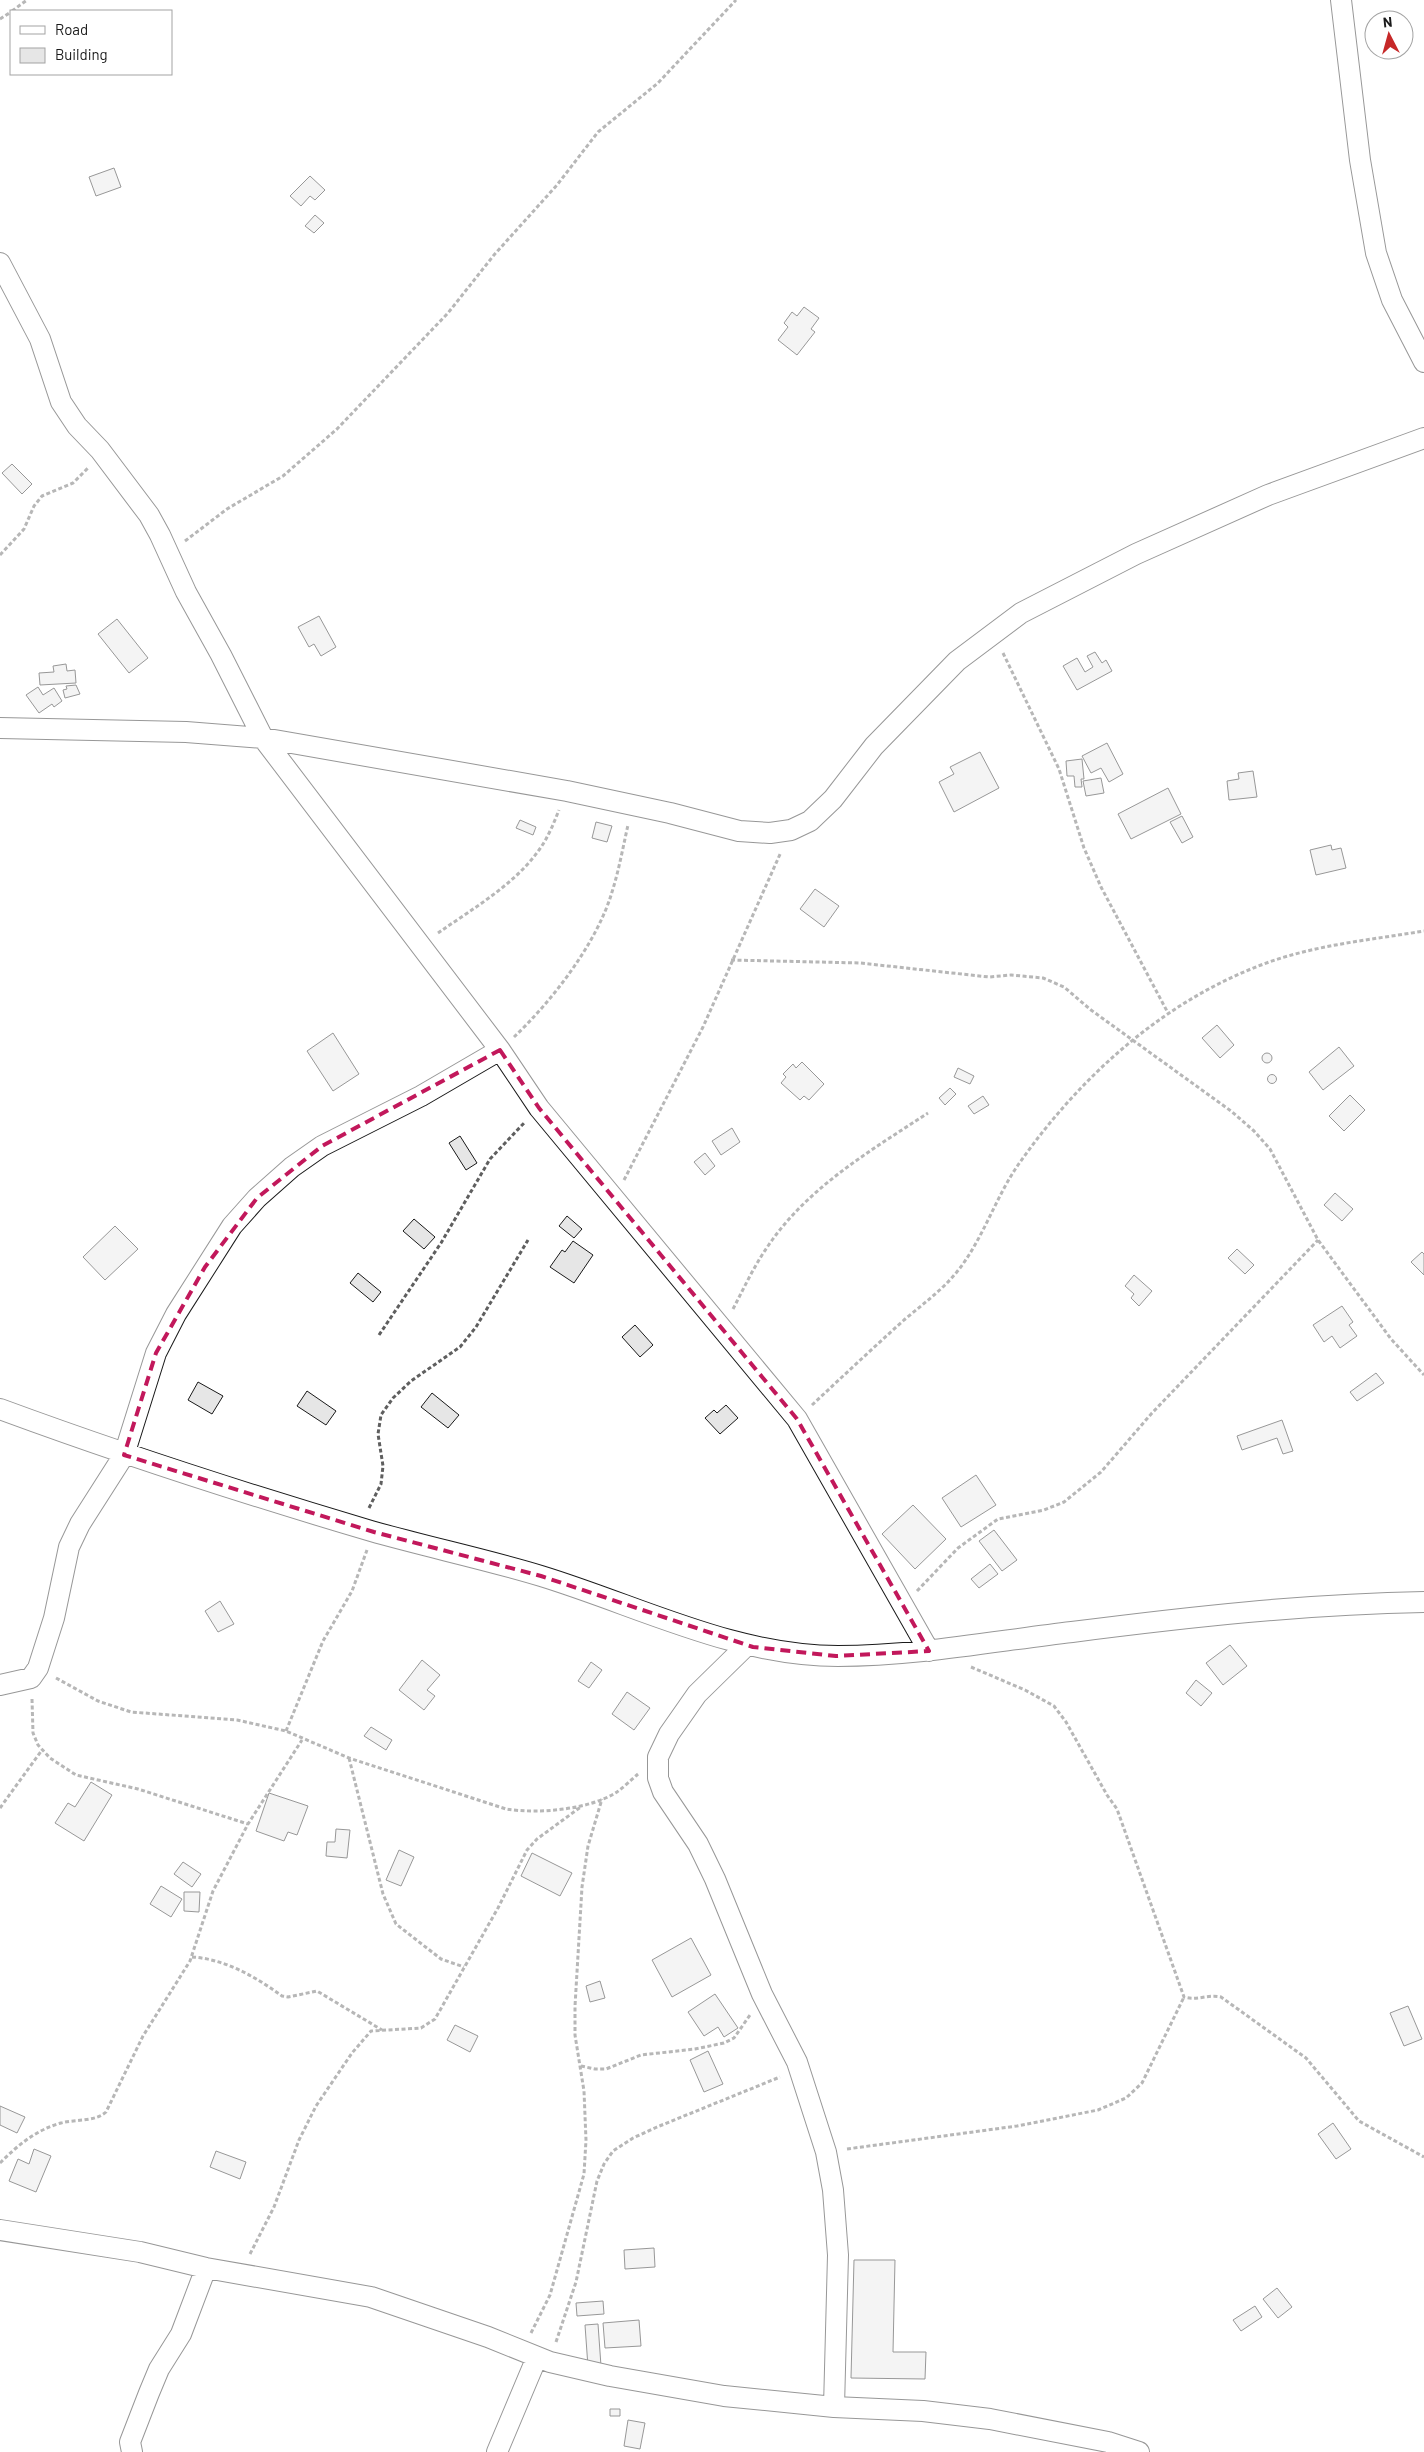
<svg xmlns="http://www.w3.org/2000/svg" width="1424" height="2452" font-family="Barlow,sans-serif">
	<style>
		.building { fill: #e6e6e6; stroke: #1a1a1a }
		.lines { fill: none; stroke-linecap: round; stroke-linejoin: round }
		.street-casing { stroke: #1a1a1a; stroke-width: 22 }
		.path { stroke: #5f5f5f; stroke-width: 3; stroke-dasharray: 4 2.5; stroke-linecap: butt }
		.street { stroke: #fff; stroke-width: 20 }
		.marked { fill: none; stroke: #c2185b; stroke-width: 4; stroke-dasharray: 10 6; stroke-linejoin: round }
	</style>
	<rect width="100%" height="100%" fill="#fff"/>
	<path class="building" d="M114,168L121,187L96,196L89,177Z
		M310,176L325,190L315,200L310,196L301,206L290,196Z
		M315,215L324,223L314,233L305,226Z
		M804,307L819,318L811,329L815,332L797,355L778,340L788,327L784,323L792,312L797,316Z
		M12,464L32,484L22,494L2,473Z
		M319,616L336,647L321,656L314,644L309,647L298,627Z
		M117,619L148,658L129,673L98,634Z
		M1095,652L1102,663L1106,660L1112,671L1077,690L1063,666L1077,658L1085,672L1093,667L1087,656Z
		M66,664L67,671L75,670L76,683L40,685L39,673L54,672L53,666Z
		M76,685L80,694L65,698L63,690L67,689L66,686Z
		M38,687L43,695L54,688L62,701L54,707L52,704L39,713L26,695Z
		M1107,743L1123,774L1109,782L1101,768L1091,773L1082,756Z
		M980,752L999,788L954,812L939,782L954,774L950,767Z
		M1082,759L1084,779H1081L1082,787H1075L1074,776H1067L1066,761Z
		M1253,771L1257,797L1229,800L1227,781L1239,779L1238,773Z
		M1101,778L1104,793L1086,796L1083,781Z
		M1168,788L1181,814L1131,839L1118,814Z
		M1182,816L1193,837L1182,843L1170,822Z
		M520,820L536,827L533,835L516,828Z
		M596,822L612,826L607,842L592,838Z
		M1331,845L1332,850L1341,848L1346,868L1316,875L1310,850Z
		M815,889L839,906L824,927L800,909Z
		M1217,1025L1234,1045L1220,1058L1202,1038Z
		M333,1033L359,1074L333,1091L307,1051Z
		M1339,1047L1354,1066L1323,1090L1309,1072Z
		M1262 1058a5 5 0 1 1 10 0a5 5 0 1 1-10 0Z
		M802,1062L824,1084L809,1100L804,1096L800,1100L781,1083L786,1077L783,1074L793,1064L796,1068Z
		M958,1068L974,1076L970,1084L954,1077Z
		M1267.5 1079a4.5 4.5 0 1 1 9 0a4.5 4.5 0 1 1-9 0Z
		M950,1088L956,1094L945,1105L939,1098Z
		M1350,1095L1365,1110L1344,1131L1329,1116Z
		M983,1096L989,1105L974,1114L968,1106Z
		M732,1128L740,1142L721,1155L712,1141Z
		M460,1136L477,1163L466,1170L449,1143Z
		M705,1153L715,1166L705,1175L694,1162Z
		M1335,1193L1353,1209L1342,1221L1324,1205Z
		M567,1216L582,1229L574,1238L559,1226Z
		M414,1219L435,1237L424,1249L403,1231Z
		M115,1226L138,1249L105,1280L83,1257Z
		M573,1241L593,1255L574,1283L550,1267L562,1250L565,1252Z
		M1237,1249L1254,1265L1245,1274L1228,1258Z
		M1422,1252L1424,1254V1275L1411,1262Z
		M358,1273L381,1292L373,1302L350,1283Z
		M1134,1275L1152,1291L1139,1306L1131,1298L1134,1294L1125,1286Z
		M1342,1306L1353,1322L1349,1325L1357,1336L1340,1348L1332,1336L1324,1342L1313,1325Z
		M635,1325L653,1345L640,1357L622,1337Z
		M1376,1373L1384,1383L1357,1401L1350,1392Z
		M198,1382L223,1396L212,1414L188,1400Z
		M307,1391L336,1411L326,1425L297,1406Z
		M432,1393L459,1415L448,1428L421,1407Z
		M726,1405L738,1418L720,1434L705,1418L714,1410L717,1413Z
		M1282,1420L1293,1451L1283,1454L1277,1438L1242,1450L1237,1436Z
		M976,1475L996,1505L961,1527L942,1498Z
		M913,1505L946,1539L915,1569L882,1534Z
		M994,1530L1017,1560L1002,1571L979,1541Z
		M990,1564L998,1574L979,1588L971,1579Z
		M220,1601L234,1624L218,1632L205,1611Z
		M1230,1645L1247,1666L1223,1685L1206,1663Z
		M422,1660L440,1675L427,1690L435,1696L424,1710L399,1690Z
		M591,1662L602,1670L589,1688L578,1681Z
		M1196,1680L1212,1693L1201,1706L1186,1693Z
		M627,1692L650,1708L634,1730L612,1714Z
		M371,1727L392,1740L386,1750L364,1736Z
		M91,1782L112,1795L84,1841L55,1823L68,1803L75,1807Z
		M269,1793L308,1806L297,1835L288,1832L284,1841L256,1831Z
		M336,1829L350,1830L347,1858L326,1856L327,1842H335Z
		M399,1850L414,1857L401,1886L386,1880Z
		M532,1853L572,1873L560,1896L521,1876Z
		M183,1862L201,1874L192,1887L174,1874Z
		M161,1886L182,1899L171,1917L150,1904Z
		M184,1892H200L199,1912L184,1911Z
		M691,1938L711,1975L672,1997L652,1960Z
		M600,1981L605,1998L590,2002L586,1986Z
		M715,1994L738,2028L724,2037L718,2027L704,2036L688,2012Z
		M1408,2006L1422,2039L1404,2046L1390,2013Z
		M455,2025L478,2036L470,2052L447,2040Z
		M708,2051L723,2084L704,2092L690,2060Z
		M0,2106L25,2117L17,2133L0,2125Z
		M1333,2123L1351,2149L1336,2159L1318,2134Z
		M34,2149L51,2156L36,2192L9,2181L18,2159L29,2164Z
		M216,2151L246,2162L240,2179L210,2167Z
		M654,2248L655,2267L625,2269L624,2250Z
		M854,2260H895L893,2352H926L925,2379L851,2378Z
		M1277,2288L1292,2307L1278,2318L1263,2299Z
		M603,2301L604,2314L577,2316L576,2303Z
		M1255,2306L1262,2317L1241,2331L1233,2320Z
		M639,2320L641,2346L605,2348L603,2323Z
		M598,2324L601,2366L588,2367L585,2325Z
		M610,2409H620V2416H610Z
		M628,2420L645,2423L640,2449L624,2446Z"/>
	<g class="lines">
		<g class="street-casing">
			<path id="street" d="M1341,0L1360,160L1376,253L1392,300L1424,362
				M0,263L40,339L61,402L77,426L100,450L149,515L160,535L186,592L221,655L263,738L500,1050L539,1108L797,1419L929,1651
				M0,728L186,732L263,738L567,791L670,813L739,831L770,833L791,830L810,821L833,799L874,746L957,661L1021,613L1136,554L1268,495L1424,438
				M0,1409C122,1454 246,1494 371,1531C427,1547 485,1559 541,1576C639,1606 734,1656 838,1656C916,1656 995,1641 1072,1632C1189,1617 1306,1604 1424,1602
				M747,1645L697,1694L669,1734L658,1757V1778L663,1792L698,1844L715,1879L762,1994L797,2062L826,2152L833,2190L838,2255L834,2407
				M0,1685L31,1678L38,1668L54,1618L69,1547L80,1524L124,1455L156,1353L176,1314L232,1226L257,1198L292,1167L322,1146L421,1096L500,1050
				M0,2230L140,2252L206,2268L371,2297L488,2337L550,2362L610,2376L724,2396L834,2407L923,2411L990,2419L1108,2442L1139,2452
				M132,2452L130,2442L149,2393L159,2369L181,2334L206,2268
				M497,2452L537,2357"/>
		</g>
		<path class="path" d="M12,11L27,0
			M0,19L11,12
			M185,541L227,509L283,476L337,429L448,313L494,255L557,185L598,132L658,83L736,0
			M0,555L24,529L34,506L42,496L73,483L89,467
			M1003,653L1059,769L1084,848L1101,887L1168,1013
			M438,933C475,907 523,880 546,839C551,830 555,820 559,810
			M731,960L860,963L989,977L1011,975L1043,978L1064,987L1091,1010L1231,1111L1254,1131L1270,1149L1318,1240L1391,1339L1424,1375
			M514,1037C552,1001 597,943 612,892C619,870 623,847 628,825
			M624,1180L703,1027L781,852
			M733,1309C744,1288 754,1266 768,1246C808,1187 870,1151 928,1113
			M379,1335L441,1243L490,1159L525,1122
			M812,1405C842,1377 873,1348 904,1320C924,1303 944,1289 960,1268C984,1236 996,1197 1018,1165C1079,1078 1161,1003 1261,965C1313,945 1370,940 1424,931
			M369,1508L381,1484L383,1466L378,1434L381,1415L393,1398L411,1381L460,1347L476,1327L528,1240
			M917,1591L958,1548L998,1519L1044,1510L1064,1502L1101,1472L1152,1413L1318,1240
			M971,1667L1025,1690L1054,1706L1066,1722L1107,1795L1117,1809L1184,1997C1197,2001 1208,1994 1221,1997L1306,2058L1359,2121L1424,2157
			M56,1678L98,1701L131,1712L237,1720L286,1731L349,1758L506,1809C538,1814 589,1810 617,1792C624,1787 631,1780 638,1774
			M32,1699L33,1733L38,1745L50,1758L76,1775L138,1789L248,1824
			M286,1731L323,1641L352,1591L367,1550
			M349,1758L383,1894L396,1924L441,1959L464,1967
			M0,1808L42,1750
			M192,1957C225,1959 256,1977 282,1996L288,1997L317,1991L382,2030
			M581,2066L595,2069H606L641,2055L695,2049L724,2043L734,2038L750,2015
			M847,2149L1017,2126L1098,2110L1126,2098L1142,2083L1184,1997
			M0,2163C18,2145 36,2130 61,2123C76,2119 95,2122 106,2112L143,2036L190,1961L213,1891L248,1824L302,1740
			M250,2254L274,2207L299,2140L316,2106L352,2053L371,2031L421,2028L435,2019L498,1908L527,1850L537,1839L582,1806
			M531,2333L550,2295L584,2174L586,2140L584,2091L575,2035V2006L582,1887L588,1846L602,1799
			M556,2342L576,2282L597,2181L604,2164L613,2151L633,2138L657,2127L780,2077"/>
		<use href="#street" class="street"/>
	</g>
	<path d="M0 0H1424V2452H0ZM500,1050L539,1108L797,1419L929,1651L836,1656L753,1647L541,1576L374,1532L124,1455L156,1353L205,1267L257,1198L322,1146Z" fill="#fff" fill-opacity=".55" fill-rule="evenodd"/>
	<path class="marked" d="M500,1050L539,1108L797,1419L929,1651L836,1656L753,1647L541,1576L374,1532L124,1455L156,1353L205,1267L257,1198L322,1146Z"/>
	<rect x="10" y="10" width="162" height="65" fill="#ffffff" stroke="#a3a3a3"/>
	<rect x="20" y="26" width="25" height="8" fill="#ffffff" stroke="#a3a3a3"/>
	<text x="55" y="35" font-size="15" fill="#1a1a1a">Road</text>
	<rect x="20" y="48" width="25" height="15" fill="#e6e6e6" stroke="#a3a3a3"/>
	<text x="55" y="60" font-size="15" fill="#1a1a1a">Building</text>
	<g transform="translate(1389 35) rotate(354)"><circle r="24" fill="#ffffff" stroke="#a3a3a3"/>
	<path d="M0-4L9 19L0 12L-9 19Z" fill="#c62828"/>
	<text y="-8" font-size="14" font-weight="bold" text-anchor="middle" fill="#1a1a1a">N</text>
	</g>
</svg>
